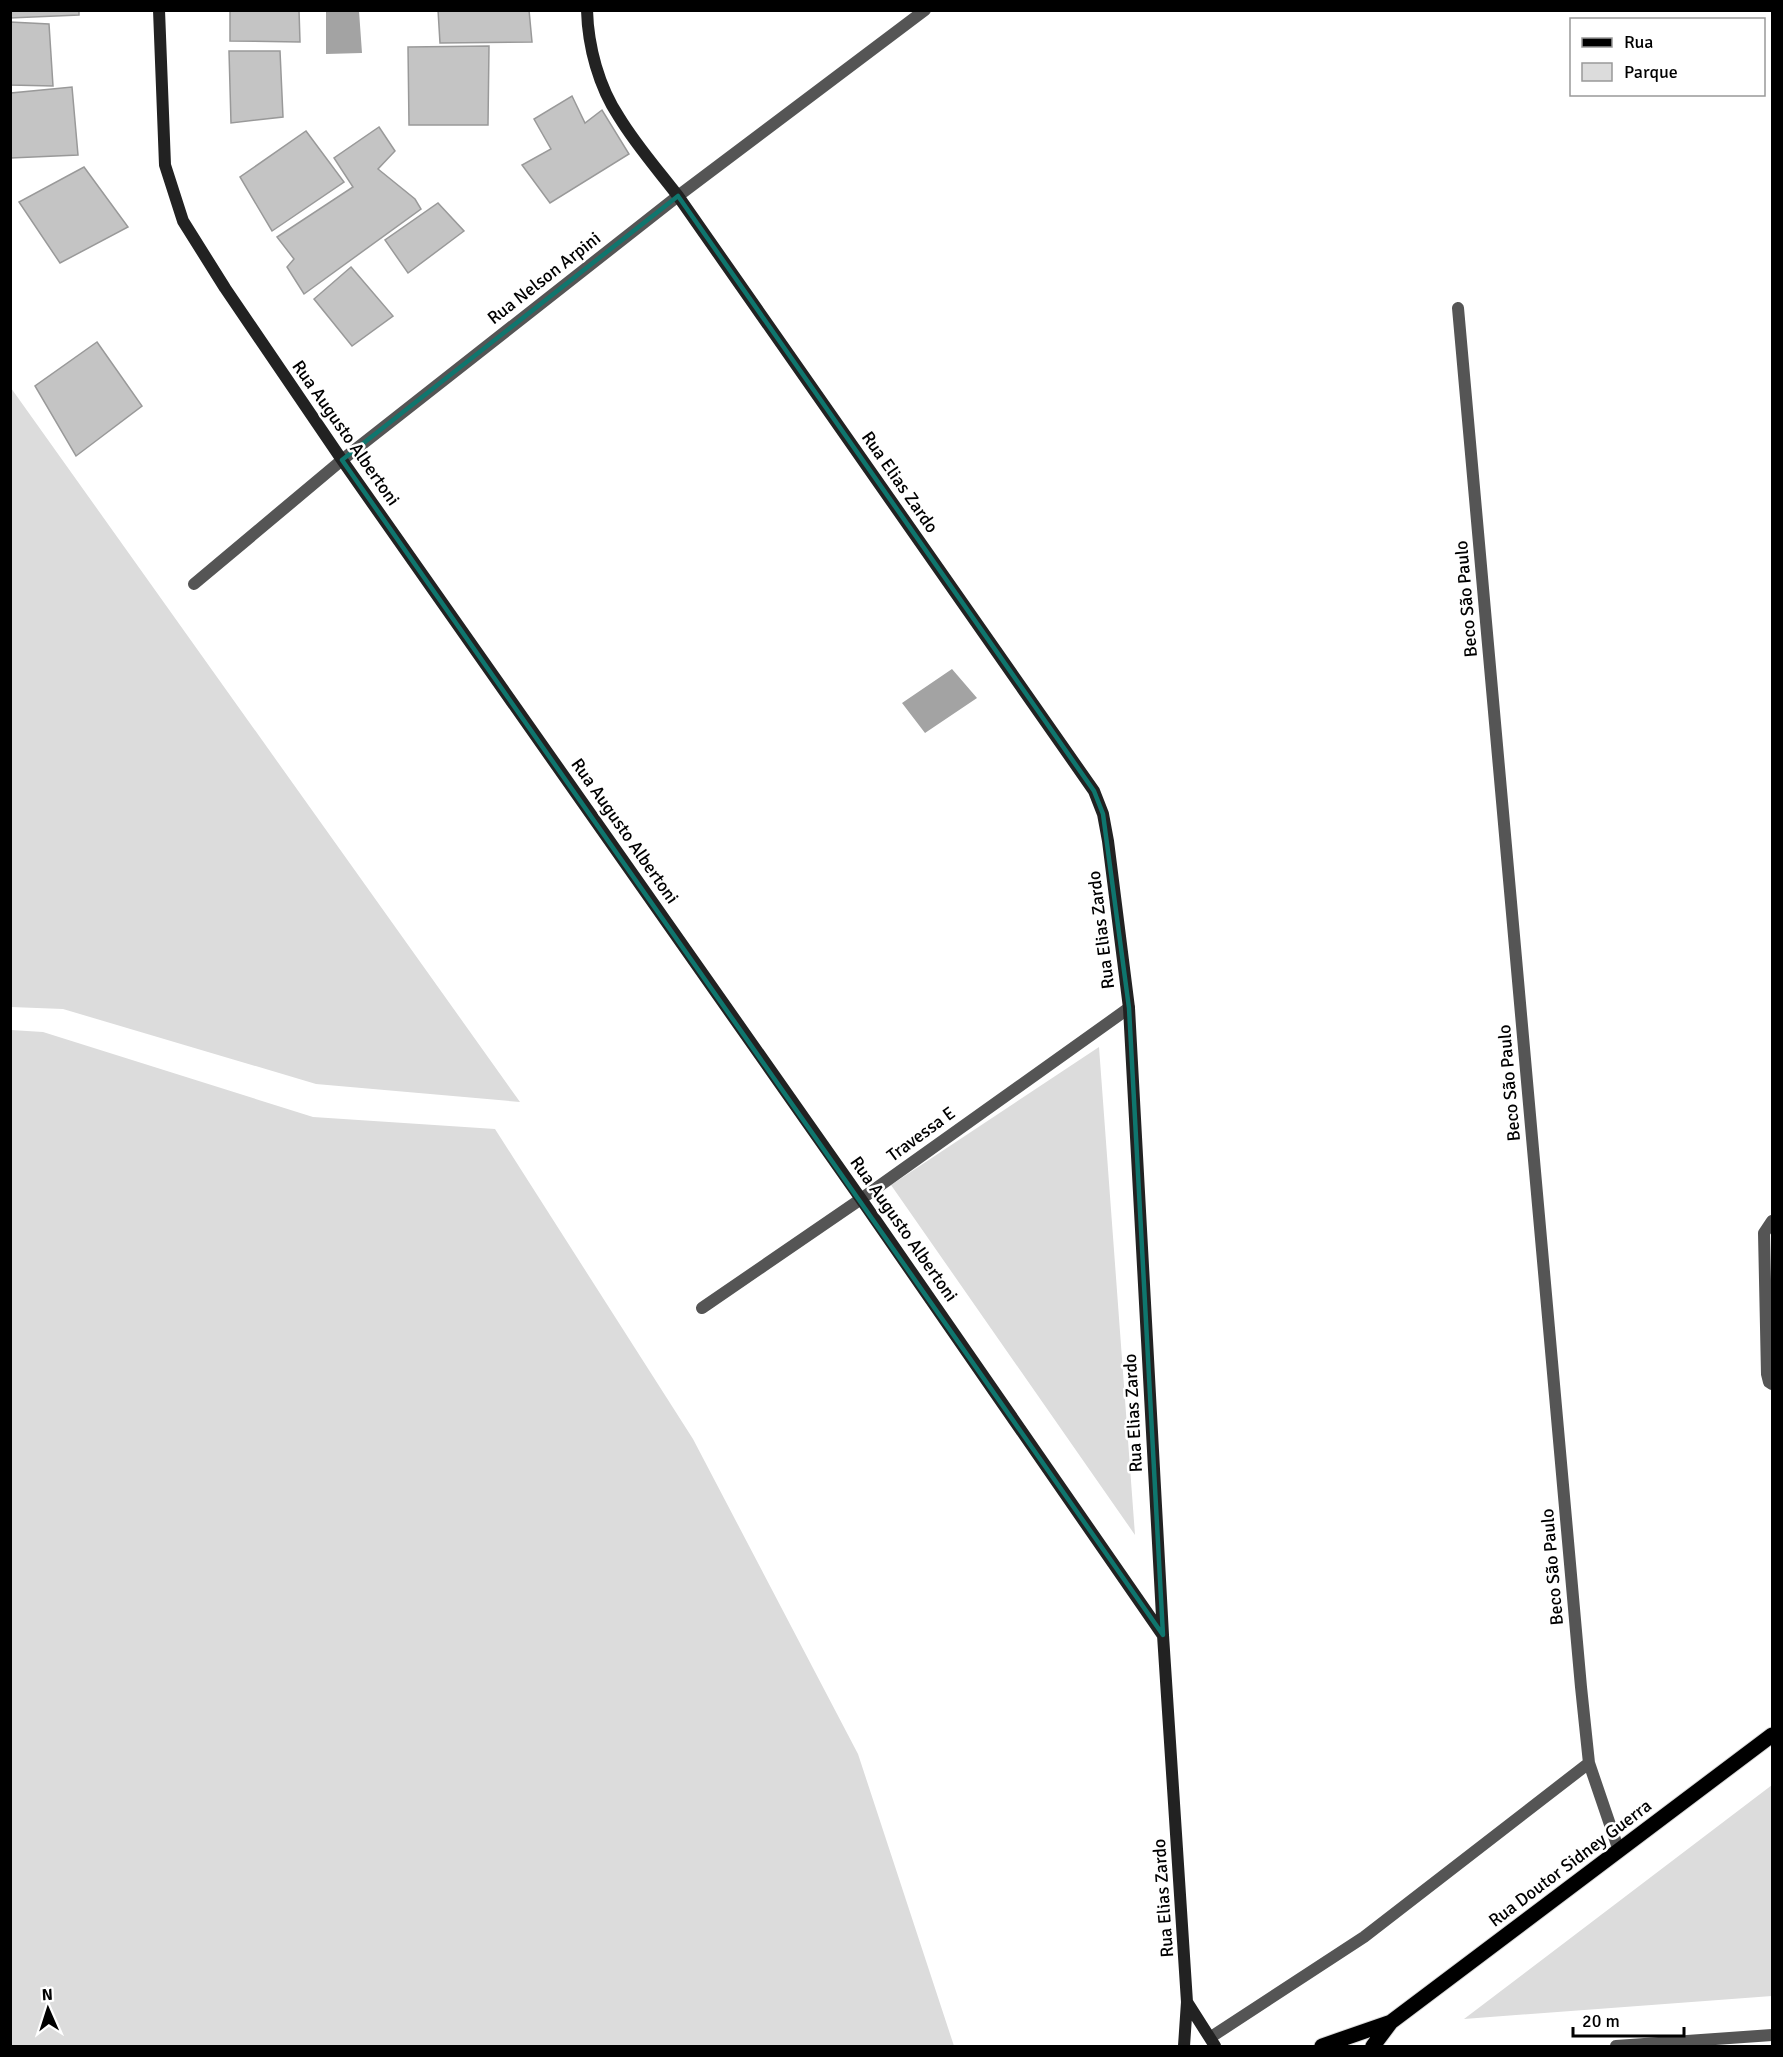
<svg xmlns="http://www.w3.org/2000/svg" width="1783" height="2057" font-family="Signika,sans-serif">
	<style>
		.green { fill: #dcdcdc }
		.water { fill: #a3a3a3 }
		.building { fill: #c4c4c4; stroke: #999; stroke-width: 1.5 }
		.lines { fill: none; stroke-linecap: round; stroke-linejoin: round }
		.primary-casing { stroke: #dbdbdb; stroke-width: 17 }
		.lane { stroke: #555; stroke-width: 12 }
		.street { stroke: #555; stroke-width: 12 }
		.secondary { stroke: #222; stroke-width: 12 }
		.primary { stroke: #000; stroke-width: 15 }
		.marked { fill: none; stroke: #0f766e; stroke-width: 4.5; stroke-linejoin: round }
		.labels { text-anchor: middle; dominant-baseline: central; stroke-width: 5; stroke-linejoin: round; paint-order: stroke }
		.street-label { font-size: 18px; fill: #000; stroke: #fff }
	</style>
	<rect width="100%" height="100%" fill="#fff"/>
	<path class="green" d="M11,388L520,1102L316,1084L63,1009L11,1007Z
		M11,1030L43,1032L313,1117L495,1129L693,1439L858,1754L954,2046H11Z
		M1099,1047L1135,1535L891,1185Z
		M1772,1785V1996L1464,2019Z"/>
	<path class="water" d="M326,11H359L362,53L326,54Z
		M952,669L977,698L925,733L902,703Z"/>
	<path class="building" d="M10,10H79V15L10,18Z
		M230,10H299L300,42L230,41Z
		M438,10H529L532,42L440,43Z
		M10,22L49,24L53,86L10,85Z
		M489,46L488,125H409L408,47Z
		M229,51H280L283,117L231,123Z
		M72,87L78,155L11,158V93Z
		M572,96L585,123L602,110L629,154L550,203L522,165L551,149L534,119Z
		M379,127L395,151L378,169L415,199L421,209L304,294L287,267L294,259L277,237L353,187L334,158Z
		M306,131L344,182L272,231L240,177Z
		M84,167L128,227L60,263L19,202Z
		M438,203L464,231L408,273L385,240Z
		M351,267L393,316L352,346L314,299Z
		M97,342L142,406L76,456L35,386Z"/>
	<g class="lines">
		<g class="primary-casing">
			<path id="primary" d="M1322,2046L1391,2022L1772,1735
				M1373,2046L1391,2022"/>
		</g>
		<path class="lane" d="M1772,1221L1764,1233L1767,1374L1769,1382L1772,1384"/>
		<path class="street" d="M1458,308L1581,1687L1589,1763L1619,1851
			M194,584L342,460L678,196L925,10
			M702,1308L861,1199L1129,1008
			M1211,2037L1364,1937L1589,1763
			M1616,2046L1772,2035"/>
		<path class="secondary" d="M159,10L165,165L183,221L225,288L342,460L861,1199L1162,1634
			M587,10C588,47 599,87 619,117C636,145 658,170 678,196L1094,791L1103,814L1108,841L1129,1008L1163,1635L1187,2002L1184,2046
			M1187,2002L1215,2046"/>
		<use href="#primary" class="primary"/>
	</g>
	<path class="marked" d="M678,196L1094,791L1103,814L1129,1008L1163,1635L342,460Z"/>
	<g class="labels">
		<g class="street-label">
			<text transform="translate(544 278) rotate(-38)">Rua Nelson Arpini</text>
			<text transform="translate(346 433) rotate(55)">Rua Augusto Albertoni</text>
			<text transform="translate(900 482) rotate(55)">Rua Elias Zardo</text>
			<text transform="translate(1466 599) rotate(-95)">Beco São Paulo</text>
			<text transform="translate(625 831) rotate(55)">Rua Augusto Albertoni</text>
			<text transform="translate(1101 930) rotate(-97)">Rua Elias Zardo</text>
			<text transform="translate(1509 1083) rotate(-95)">Beco São Paulo</text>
			<text transform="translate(921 1134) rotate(-36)">Travessa E</text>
			<text transform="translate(904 1229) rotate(55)">Rua Augusto Albertoni</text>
			<text transform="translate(1133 1413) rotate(-93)">Rua Elias Zardo</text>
			<text transform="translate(1552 1567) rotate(-95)">Beco São Paulo</text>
			<text transform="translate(1570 1863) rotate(-37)">Rua Doutor Sidney Guerra</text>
			<text transform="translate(1163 1898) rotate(-94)">Rua Elias Zardo</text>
		</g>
	</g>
	<rect width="1783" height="2057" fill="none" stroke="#000000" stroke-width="24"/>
	<rect x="1570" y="18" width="195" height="78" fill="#ffffff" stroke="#999999" stroke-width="1.5"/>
	<rect x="1582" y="38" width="30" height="9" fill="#000000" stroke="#999999" stroke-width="1.5"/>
	<text x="1624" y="48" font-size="18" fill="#000000">Rua</text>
	<rect x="1582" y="63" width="30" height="18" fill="#dcdcdc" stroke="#999999" stroke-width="1.5"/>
	<text x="1624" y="78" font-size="18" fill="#000000">Parque</text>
	<g transform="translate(48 2009) rotate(357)" stroke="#ffffff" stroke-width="4.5" paint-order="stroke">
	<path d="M0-4.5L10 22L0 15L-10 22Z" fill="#000000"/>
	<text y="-9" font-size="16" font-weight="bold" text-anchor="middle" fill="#000000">N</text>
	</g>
	<path d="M1573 2027v9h111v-9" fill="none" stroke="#000000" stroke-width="3"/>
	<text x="1582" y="2027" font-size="18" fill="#000000" stroke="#ffffff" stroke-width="4.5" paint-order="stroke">20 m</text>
</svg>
